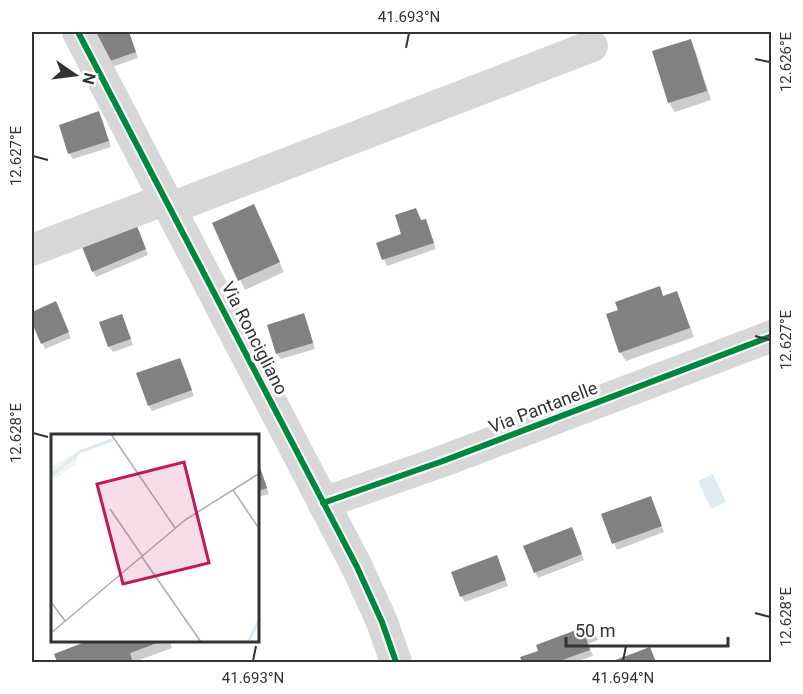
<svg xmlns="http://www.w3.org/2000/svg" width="803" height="694" font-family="Roboto,sans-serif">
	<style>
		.water { fill: #ddebf3 }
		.shadow { fill: #0003 }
		.building { fill: #818181 }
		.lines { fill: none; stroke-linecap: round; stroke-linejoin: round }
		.minor { stroke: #d7d7d7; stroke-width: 32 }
		.cycleway-casing { stroke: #fff; stroke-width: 10 }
		.cycleway { stroke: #00873e; stroke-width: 6 }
		.ticks { fill: none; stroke: #333; stroke-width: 2 }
		.labels { text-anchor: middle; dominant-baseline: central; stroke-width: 6; stroke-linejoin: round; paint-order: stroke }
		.street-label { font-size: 18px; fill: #333; stroke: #fff }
		.inset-river { fill: none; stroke: #ddebf3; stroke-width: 3 }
		.inset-road { fill: none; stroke: #adadad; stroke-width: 1.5 }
		.view { fill: #c2185b; fill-opacity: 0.15; stroke: #c2185b; stroke-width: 3 }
		.inset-edge { fill: none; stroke: #333; stroke-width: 3 }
		.neatline { fill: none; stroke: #333; stroke-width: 2 }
		.ticks-label { font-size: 15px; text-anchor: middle; fill: #333 }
	</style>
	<rect width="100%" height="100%" fill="#fff"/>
	<path class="water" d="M713,474L726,502L711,509L698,481Z"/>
	<path class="shadow" d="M98,32H129L138,58L112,67L108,61Z
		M690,41L695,50L711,100L675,112L669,103Z
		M102,119L111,147L73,159L69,153Z
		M416,210L422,222L428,227L436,249L387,266L378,244L403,235Z
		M258,215L284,272L245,290L214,224Z
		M138,229L148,255L96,277L93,271Z
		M659,288L664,297L676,293L681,302L694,337L626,361L620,352V311Z
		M55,303L71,338L45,349L32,319V314Z
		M304,315L307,321L315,349L281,359L277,354Z
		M124,322L133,345L113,352L109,347Z
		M183,365L194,396L152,411L149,405Z
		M258,460L269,494L258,497Z
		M650,497L664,532L617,550L603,515Z
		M574,535L584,560L538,578L535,572Z
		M496,556L508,586L465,602L461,596Z
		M592,626L598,640L588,644L593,656L575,662H524L522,658L540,652Z
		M89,642H170L172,648L134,662H59L56,654Z
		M649,649L656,662H614Z"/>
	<path class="building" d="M96,32H129L136,52L107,62Z
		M691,39L707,91L668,103L652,51Z
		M99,111L109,141L68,154L59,125Z
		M254,204L280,262L238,281L212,223Z
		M416,208L421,220L426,219L434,243L382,260L376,243L401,234L395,215Z
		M135,221L146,249L92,272L81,244Z
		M660,286L663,296L677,291L690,328L619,353L606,314L618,310L615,302Z
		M56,301L69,332L41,344L32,323V312Z
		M304,313L313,343L276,354L267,325Z
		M122,314L131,339L108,347L99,322Z
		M180,358L192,390L148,406L136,373Z
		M258,462L267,488L258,491Z
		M651,496L662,526L612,544L601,514Z
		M572,527L582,554L534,573L523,546Z
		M497,555L506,580L460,597L451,572Z
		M592,624L596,634L586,638L590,650L557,662H522L520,657L538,651L536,645Z
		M85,642H160L130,653L133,662H57L54,654Z
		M650,647L656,662H610Z"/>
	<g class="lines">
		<path class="minor" d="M78,32L357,567L382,622L396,662
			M171,208L592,46
			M32,250L166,199
			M323,503L443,461L772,336"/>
		<g class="cycleway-casing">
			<path id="cycleway" d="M78,32L357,567L382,622L396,662
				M323,503L443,461L772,336"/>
		</g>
		<use href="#cycleway" class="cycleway"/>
	</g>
	<path class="ticks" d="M406,48L409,33M755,59L770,62M33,156L48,160M755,336L770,340M33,433L48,437M755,613L770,617M253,661L256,646M623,661L626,646"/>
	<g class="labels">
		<g class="street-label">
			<text transform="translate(255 338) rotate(63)">Via Roncigliano</text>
			<text transform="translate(543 407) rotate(-21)">Via Pantanelle</text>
		</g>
	</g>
	<g transform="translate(51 434)">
		<rect width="208" height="208" fill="#fff"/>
		<path d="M27,17L25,30L0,48V33Z" fill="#f1f5ed"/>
		<path class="inset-river" d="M28,18L61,6M0,42L28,19M197,208L209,184"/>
		<path class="inset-road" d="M60,0L124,94M182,56L209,96M59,75L92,123M91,123L150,208M0,168L14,187M0,199L134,86L209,39"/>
		<path class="view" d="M133,28L158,129L72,150L46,50Z"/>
		<rect width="208" height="208" class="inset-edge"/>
	</g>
	<rect width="803" height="694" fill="none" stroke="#ffffff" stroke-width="66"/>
	<g transform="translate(75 75) rotate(104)" stroke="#ffffff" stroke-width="4.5" paint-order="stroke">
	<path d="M0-4.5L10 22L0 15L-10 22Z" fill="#333333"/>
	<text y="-9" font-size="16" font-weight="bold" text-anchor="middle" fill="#333333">N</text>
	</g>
	<path d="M566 637v9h162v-9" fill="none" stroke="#333333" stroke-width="3"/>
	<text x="575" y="637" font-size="18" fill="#333333" stroke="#ffffff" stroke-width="4.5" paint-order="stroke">50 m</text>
	<rect x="33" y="33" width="737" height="628" class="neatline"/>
	<g class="ticks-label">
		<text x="409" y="22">41.693°N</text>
		<text transform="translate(786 62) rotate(-90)" y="5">12.626°E</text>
		<text transform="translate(16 156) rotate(-90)" y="5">12.627°E</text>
		<text transform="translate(786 340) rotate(-90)" y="5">12.627°E</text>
		<text transform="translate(16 433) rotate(-90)" y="5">12.628°E</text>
		<text transform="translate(786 617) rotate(-90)" y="5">12.628°E</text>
		<text x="253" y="683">41.693°N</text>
		<text x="623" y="683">41.694°N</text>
	</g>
</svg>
